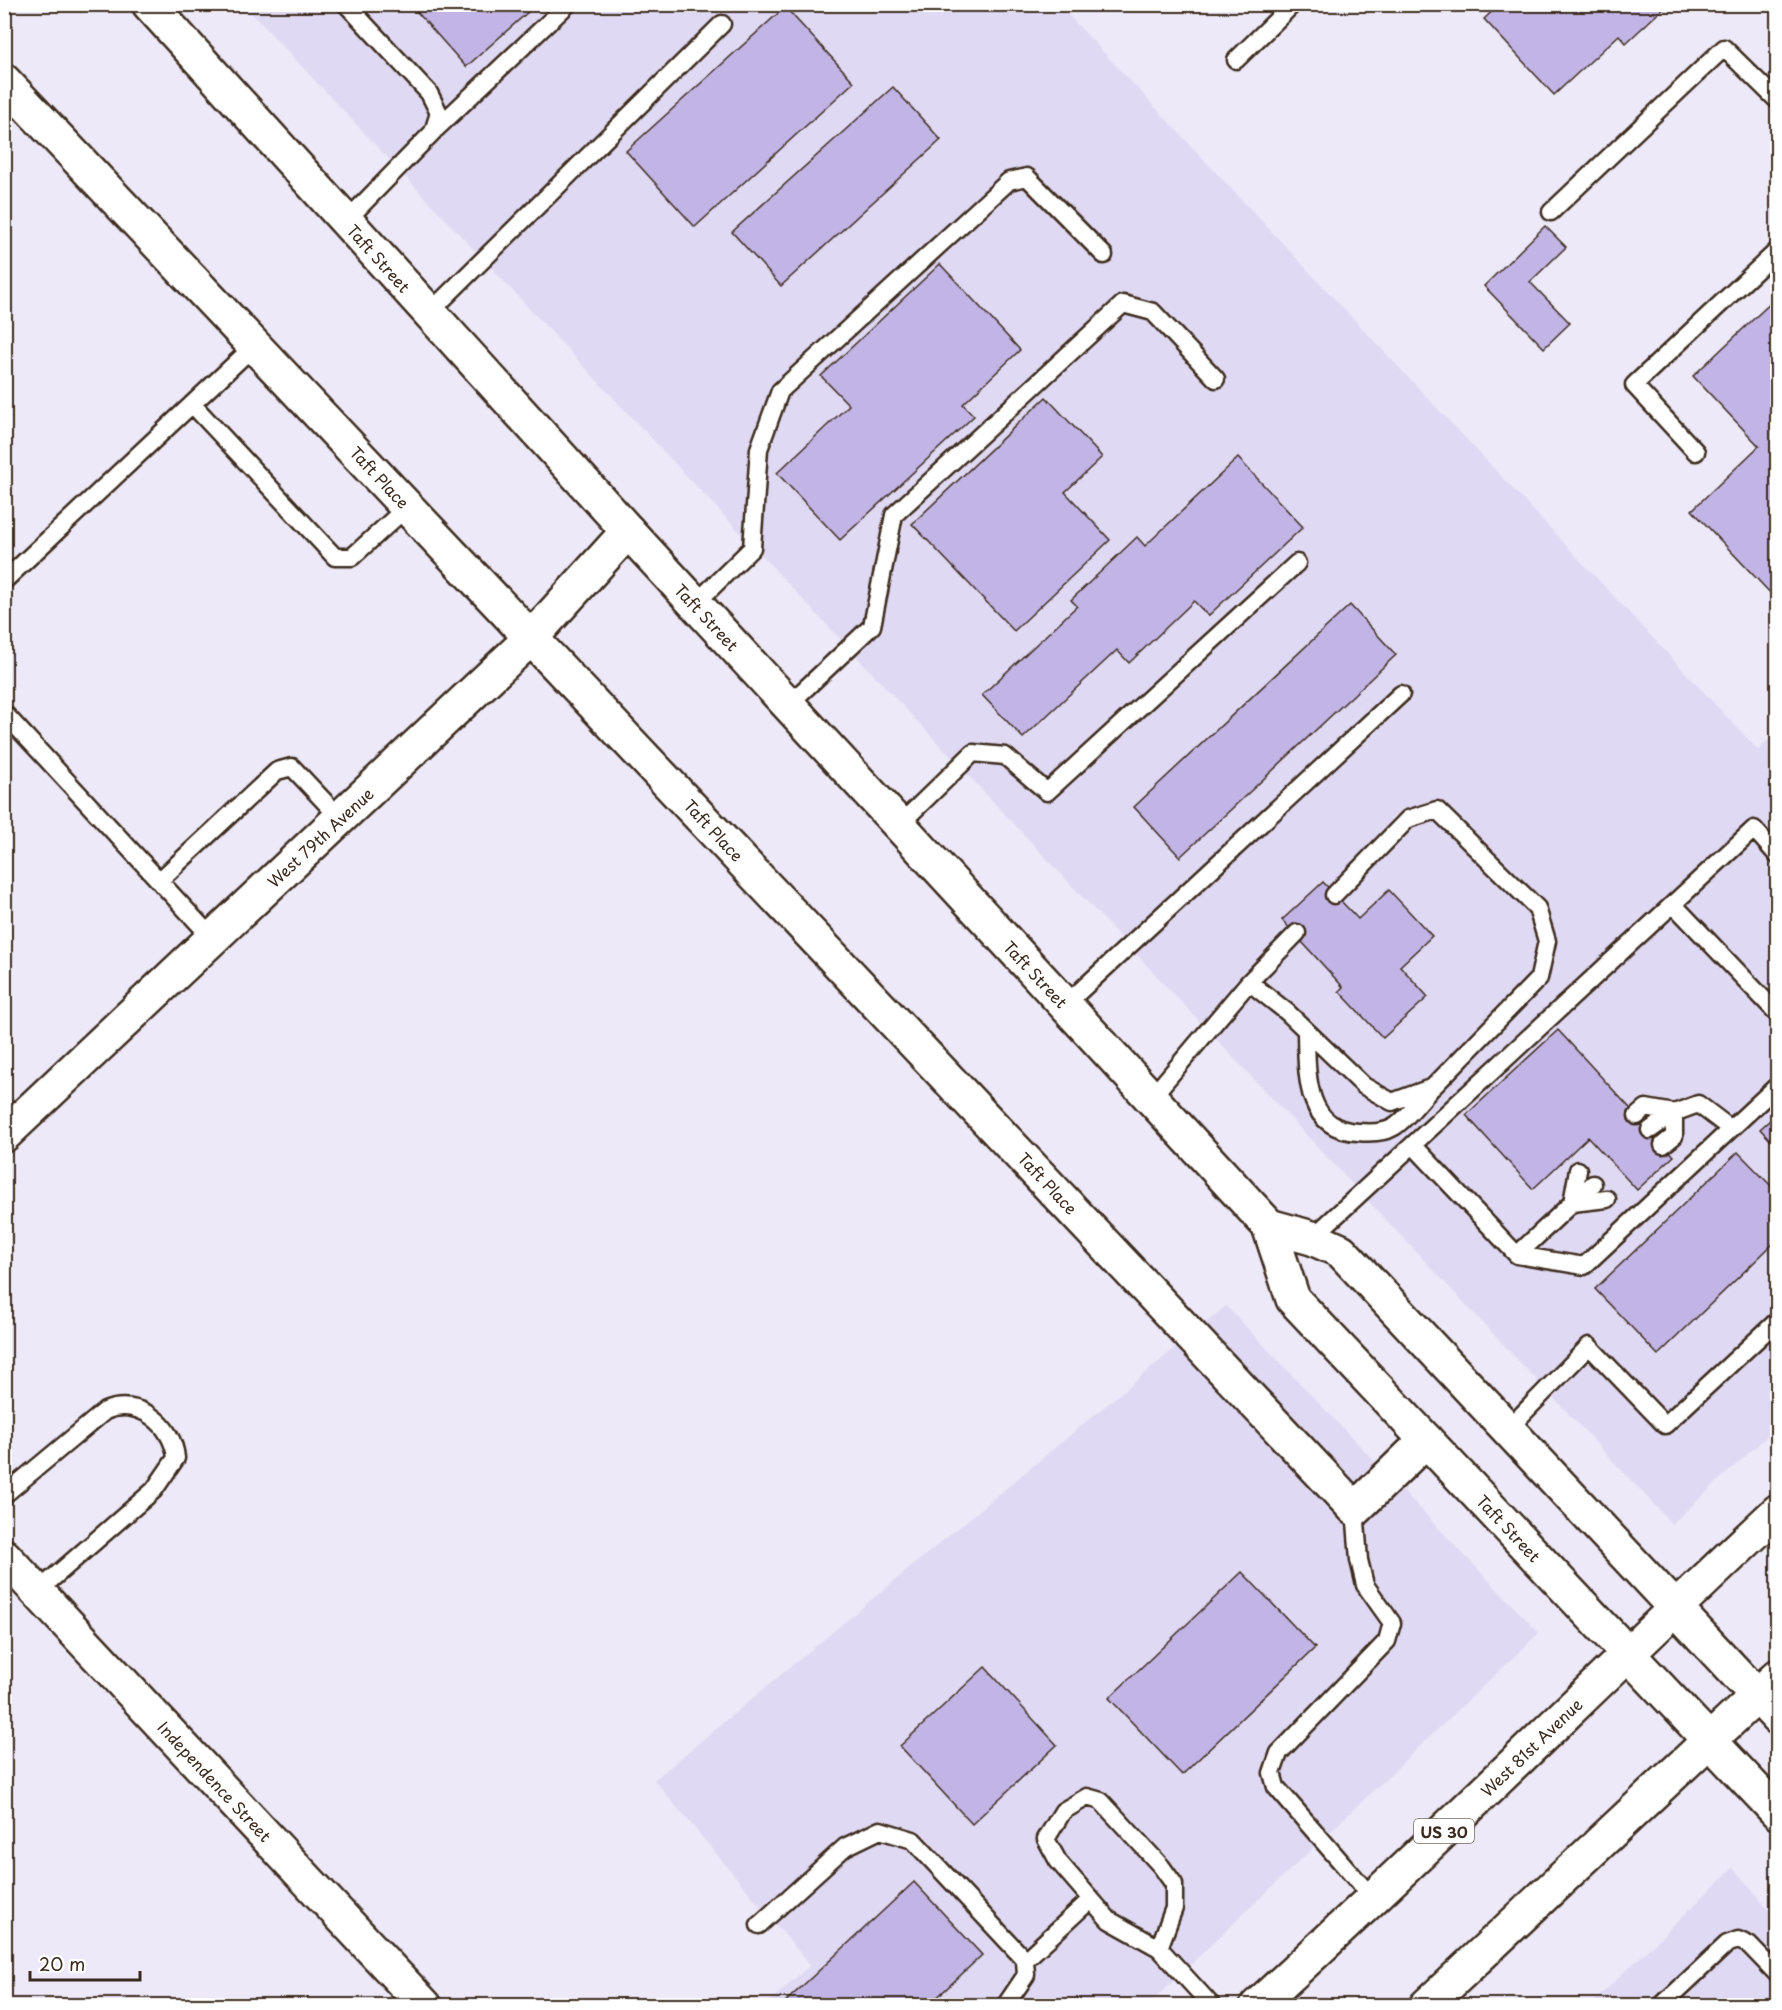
<svg xmlns="http://www.w3.org/2000/svg" width="1782" height="2010" font-family="'Playpen Sans',sans-serif">
	<style>
		.built { fill: #e0d9f3 }
		.building { fill: #c2b5e6; stroke: #3b2a1e; stroke-width: 1.5 }
		.lines { fill: none; stroke-linecap: round; stroke-linejoin: round }
		.service-casing { stroke: #3b2a1e; stroke-width: 21 }
		.minor-casing { stroke: #3b2a1e; stroke-width: 38 }
		.secondary-casing { stroke: #3b2a1e; stroke-width: 38 }
		.primary-casing { stroke: #3b2a1e; stroke-width: 38 }
		.service { stroke: #fff; stroke-width: 16 }
		.minor { stroke: #fff; stroke-width: 33 }
		.secondary { stroke: #fff; stroke-width: 33 }
		.primary { stroke: #fff; stroke-width: 33 }
		.labels { text-anchor: middle; dominant-baseline: central; stroke-width: 6; stroke-linejoin: round; paint-order: stroke }
		.shield { fill: #fff; stroke: #766a62; stroke-width: 1.5 }
		.shield-label { font-size: 15px; font-weight: bold; fill: #3b2a1e }
		.street-label { font-size: 16px; fill: #3b2a1e; stroke: #fff }
	</style>
	<rect width="100%" height="100%" fill="#ede9f8"/>
	<filter id="ink" filterUnits="userSpaceOnUse"><feTurbulence type="fractalNoise" baseFrequency=".0167" numOctaves="2"/><feDisplacementMap in="SourceGraphic" scale="12" xChannelSelector="R" yChannelSelector="G"/><feConvolveMatrix kernelMatrix="1 2 1 2 8 2 1 2 1" color-interpolation-filters="sRGB"/></filter>
	<g filter="url(#ink)">
		<path class="built" d="M244,5H1059L1758,750L1777,732V1427L1672,1524Z
			M1226,1306L1539,1633L1148,2005H766L810,1965L654,1780Z
			M1733,1868L1777,1918V2005L1589,2006Z"/>
		<path class="building" d="M410,4H537L466,67Z
			M1500,4H1668L1626,43L1619,35L1554,95L1484,19Z
			M785,7L854,82L695,227L626,151Z
			M893,87L941,140L781,286L732,232Z
			M1545,226L1566,247L1530,282L1570,323L1544,348L1484,286Z
			M940,264L1020,350L963,404L974,416L840,540L777,473L849,405L821,376Z
			M1778,296V596L1775,598L1692,510L1759,446L1693,376Z
			M1046,397L1102,457L1065,492L1110,540L1014,631L912,524Z
			M1238,458L1303,527L1208,616L1194,601L1129,663L1117,650L1023,738L982,695L1077,606L1071,600L1137,537L1145,546Z
			M1350,605L1396,655L1180,857L1134,807Z
			M1323,882L1358,919L1389,890L1432,936L1400,966L1428,997L1383,1038L1339,991L1343,987L1282,920Z
			M1558,1030L1674,1156L1637,1190L1588,1137L1533,1189L1466,1115Z
			M1778,1113V1148L1760,1129Z
			M1738,1152L1778,1193V1239L1658,1355L1595,1289Z
			M1242,1572L1315,1648L1182,1775L1109,1698Z
			M985,1667L1057,1745L972,1824L900,1746Z
			M914,1882L982,1955L928,2006H781Z"/>
		<g class="lines">
			<g class="service-casing">
				<path id="service" d="M1236,60L1293,4
					M436,129L568,4
					M1551,212L1724,48L1778,101
					M346,221L433,132L439,113L429,93L346,4
					M429,313L722,24
					M192,404L335,557H352L408,506
					M1696,452L1634,385L1778,250
					M4,581L255,345
					M695,604L752,548L759,449L780,391L1009,181L1027,177L1104,255
					M788,705L872,626L894,515L1123,304L1153,312L1216,379
					M4,713L213,939
					M899,825L973,753L1005,756L1047,792L1297,563
					M159,881L277,771L292,767L340,818
					M1674,905L1778,1014
					M1249,982L1297,933
					M1065,1005L1401,694
					M1306,1030C1307,1070 1303,1130 1358,1132C1369,1133 1384,1133 1394,1127C1407,1119 1419,1101 1430,1090
					M1151,1098L1249,982L1287,1012L1364,1086L1392,1102L1433,1087L1539,978L1547,941L1537,908L1437,810L1408,819L1334,895
					M1637,1116L1646,1108L1674,1113L1698,1104L1731,1129
					M1650,1130L1674,1113
					M1413,1145L1517,1255L1584,1266L1778,1085
					M1663,1145L1674,1136V1113
					M1572,1203L1607,1199
					M1572,1203L1593,1184
					M1312,1238L1754,829L1778,856
					M1517,1255L1572,1203L1578,1170
					M1508,1429L1589,1346L1665,1425L1778,1320
					M4,1495L105,1411C138,1397 173,1424 176,1458L154,1490L38,1591
					M1355,1509L1359,1560L1365,1585L1392,1623L1387,1641L1279,1753L1272,1773L1276,1787L1374,1900
					M759,1925L845,1847L880,1830L913,1840L1025,1960L1026,1975L1005,2006
					M1159,1948L1174,1908V1884L1161,1866L1101,1801L1087,1797L1063,1811L1046,1839L1058,1861L1109,1920L1159,1948L1212,2006
					M1025,1960L1091,1899
					M1661,2006L1727,1944L1738,1940L1749,1945L1778,1975"/>
			</g>
			<g class="minor-casing">
				<path id="minor" d="M4,81L1355,1509L1426,1440
					M4,1135L532,637L628,531
					M4,1556L425,2006"/>
			</g>
			<g class="secondary-casing">
				<path id="secondary" d="M149,4L628,531L1269,1226L1293,1299L1778,1813
					M1269,1226L1312,1238L1341,1251L1778,1718"/>
			</g>
			<g class="primary-casing">
				<path id="primary" d="M1257,2006C1434,1845 1603,1675 1778,1511
					M1426,2006L1778,1676"/>
			</g>
			<use href="#service" class="service"/>
			<use href="#minor" class="minor"/>
			<use href="#secondary" class="secondary"/>
			<use href="#primary" class="primary"/>
		</g>
	</g>
	<g class="labels">
		<rect class="shield" x="1414" y="1819" width="60" height="24" rx="4.5"/>
		<g class="shield-label">
			<text x="1444" y="1831">US 30</text>
		</g>
		<g class="street-label">
			<text transform="translate(379 258) rotate(48)">Taft Street</text>
			<text transform="translate(380 477) rotate(47)">Taft Place</text>
			<text transform="translate(707 617) rotate(47)">Taft Street</text>
			<text transform="translate(714 830) rotate(47)">Taft Place</text>
			<text transform="translate(320 837) rotate(-43)">West 79th Avenue</text>
			<text transform="translate(1036 974) rotate(47)">Taft Street</text>
			<text transform="translate(1048 1183) rotate(47)">Taft Place</text>
			<text transform="translate(1509 1528) rotate(47)">Taft Street</text>
			<text transform="translate(1531 1747) rotate(-44)">West 81st Avenue</text>
			<text transform="translate(215 1781) rotate(47)">Independence Street</text>
		</g>
	</g>
	<rect width="1782" height="2010" fill="none" stroke="#fff" stroke-width="24"/>
	<rect x="12" y="12" width="1758" height="1986" fill="none" stroke="#3b2a1e" stroke-width="2" filter="url(#ink)"/>
	<path d="M30 1971v9h110v-9" fill="none" stroke="#3b2a1e" stroke-width="3"/>
	<text x="39" y="1971" font-size="18" fill="#3b2a1e" stroke="#ffffff" stroke-width="4.5" paint-order="stroke">20 m</text>
</svg>
